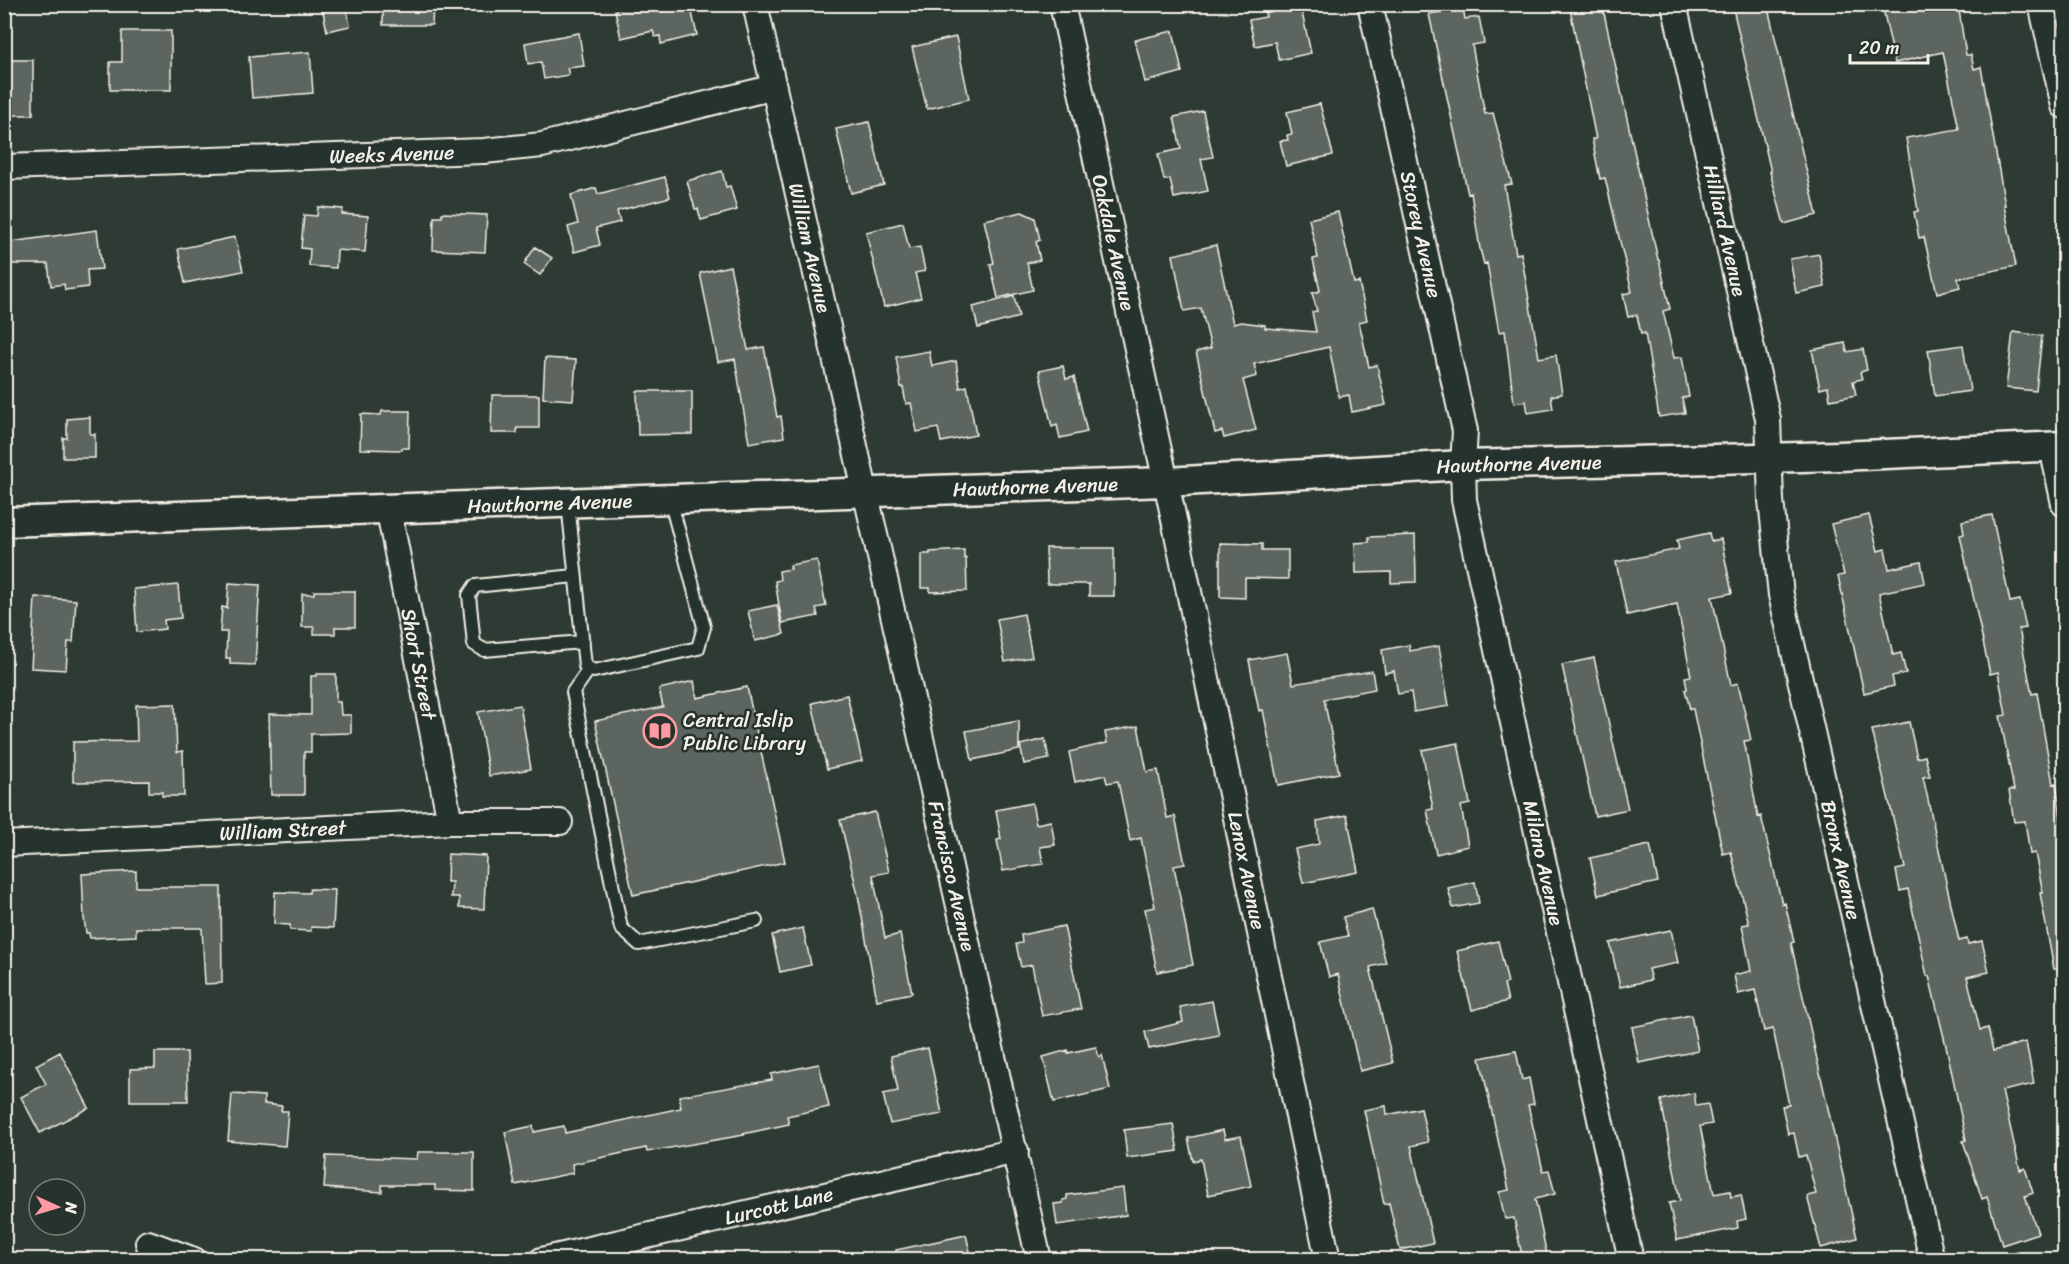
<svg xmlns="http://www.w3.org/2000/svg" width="2069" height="1264" font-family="Sriracha,sans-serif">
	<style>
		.building { fill: #5c655e; stroke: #f4f1e8; stroke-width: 1.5 }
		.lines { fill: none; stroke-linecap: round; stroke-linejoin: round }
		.service-casing { stroke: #f4f1e8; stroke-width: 16 }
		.minor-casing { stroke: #f4f1e8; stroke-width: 28 }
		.tertiary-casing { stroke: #f4f1e8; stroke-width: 33 }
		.service { stroke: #26332d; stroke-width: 12 }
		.minor { stroke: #26332d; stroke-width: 24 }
		.tertiary { stroke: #26332d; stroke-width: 28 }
		.labels { text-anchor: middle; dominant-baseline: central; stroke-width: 5; stroke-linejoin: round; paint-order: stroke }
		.street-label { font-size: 20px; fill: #f4f1e8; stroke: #26332d }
		.poi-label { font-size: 20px; fill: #f4f1e8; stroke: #26332d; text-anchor: start }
	</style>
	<rect width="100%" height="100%" fill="#2e3b34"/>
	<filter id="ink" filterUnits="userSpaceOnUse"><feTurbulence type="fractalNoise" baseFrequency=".0167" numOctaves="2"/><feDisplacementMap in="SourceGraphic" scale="12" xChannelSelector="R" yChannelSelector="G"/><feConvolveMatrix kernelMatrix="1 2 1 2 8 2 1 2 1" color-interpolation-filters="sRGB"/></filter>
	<g filter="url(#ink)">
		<path class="building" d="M334,4H346L350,26L327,31L322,7Z
			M383,4H433L432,25H383Z
			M645,4H690L697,35L661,44L660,36L655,37L653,31L621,38L615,10Z
			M1263,4H1300L1311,53L1279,60L1275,42L1255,46L1249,20L1266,17Z
			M1569,4H1602L1658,260H1659L1670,309L1663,311L1674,358L1682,357L1689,397L1682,398L1685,413L1659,417L1645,333L1641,334L1637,315L1628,317L1623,294L1632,292L1605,178L1600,179L1592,139H1596Z
			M1732,4H1767L1817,215L1784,224L1770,172H1771Z
			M1882,4H1958L1966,55H1971L1974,69L1981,67L2005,205H2004L2016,266L1958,278L1960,287L1937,293L1924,237L1919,238L1914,212L1918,211L1906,138L1959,129L1943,52L1895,63Z
			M1463,8L1465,19L1479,17L1484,43L1472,45L1482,99L1485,114L1493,113L1512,184L1504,185L1516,254L1521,253L1539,358L1556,355L1562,394L1551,396L1553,409L1528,413L1526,401L1514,403L1505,331L1499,332L1487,263L1484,264L1480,249L1471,193L1468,194L1429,14Z
			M122,31H171V90H110V62H122Z
			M1173,31L1182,72L1145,82L1135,40Z
			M579,33L584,66L567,68L569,75L544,79L541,62L528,64L525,43Z
			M956,37L969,99L927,109L912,47Z
			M310,52L313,93L252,98L249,57Z
			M4,60H33V115H4Z
			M1320,104L1333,155L1286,166L1280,141L1288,140L1287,135L1292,134L1287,112Z
			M1203,111L1213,157L1201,159L1208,191L1174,198L1170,179L1164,180L1158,154L1181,149L1174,117Z
			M869,122L884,185L851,193L836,129Z
			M722,171L726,187L730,186L737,210L701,220L698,209H695L687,181Z
			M665,177L670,197L617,211L620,222L596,228L600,245L574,252L568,227L578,224L571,195L596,188L598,194Z
			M318,207L343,209L342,214L368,216L365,252L337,250L336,268L309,266L310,249L301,248L304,215L317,216Z
			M1022,212L1035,218L1040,240L1036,242L1040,260L1027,263L1033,290L998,298L990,264L994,263L984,220Z
			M1338,212L1354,283L1359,282L1367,320L1359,322L1369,367L1377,365L1386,405L1352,412L1349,395L1339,397L1329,347L1254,364L1257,376L1243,380L1256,430L1224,438L1222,431L1215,433L1196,352L1211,348L1201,308L1184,311L1173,255L1216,245L1233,324L1241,322L1265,325V328L1316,332L1312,312L1317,311L1312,293L1320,291L1313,259L1318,258L1309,219Z
			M442,213L487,215L485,252L433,250L434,217H442Z
			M903,223L909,249L920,247L925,271L915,273L921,298L884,307L866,232Z
			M97,230L102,269L87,270L88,287L65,290L64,284L51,286L48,264H4V243Z
			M235,237L243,271L185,283L178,249Z
			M535,247L552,258L540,275L524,264Z
			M1819,254L1825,287L1796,293L1790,259Z
			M730,266L748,350L764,347L777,417L781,416L784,437L749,443L735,359L718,362L700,273Z
			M1014,296L1019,317L978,328L973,307Z
			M2013,332L2042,336L2036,391L2006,388Z
			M1845,343L1847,352L1863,349L1867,370L1860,372L1862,379L1853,381L1856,395L1830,400L1828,387L1820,389L1812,350Z
			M1963,345L1970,391L1935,396L1928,350Z
			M929,351L932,366L956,361L960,388L967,386L976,435L941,442L938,428L917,432L911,403L906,404L903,387H901L896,357Z
			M545,358L576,360L573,400L543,398Z
			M1063,366L1066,379L1074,377L1087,432L1060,438L1057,425L1052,427L1039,371Z
			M637,391H692V434L638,435Z
			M492,395H539V428H517V433H491Z
			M382,411H410L409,448H402V450L360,449L361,414L381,415Z
			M90,417V434H95V458H63V438H67V419Z
			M1869,515L1878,551L1885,549L1889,569L1921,562L1925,583L1879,593L1893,655L1901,653L1906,673L1892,676L1894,686L1864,693L1838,576L1844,575L1831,524Z
			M1992,515L2010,602L2020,600L2026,628L2019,629L2032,694L2037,693L2053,784L2056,783L2064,839V969H2054L2040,893H2043L2035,853L2030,854L2025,821L2014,822L2009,790H2014L2000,716L2006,715L1998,672L1990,674L1960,535L1964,534L1962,521Z
			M1709,533L1711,541L1721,539L1732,593L1712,597L1731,685L1738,683L1751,740L1744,741L1758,817L1761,816L1782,904L1785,903L1794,942L1791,943L1857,1238L1821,1248L1807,1196L1816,1194L1806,1155L1799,1157L1794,1133L1788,1134L1782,1106L1789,1105L1773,1029L1764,1031L1755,990L1738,994L1734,975L1751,971L1742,925L1749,924L1731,852L1723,854L1693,709H1690L1685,690L1687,689L1685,677L1691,676L1677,604L1627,615L1616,562L1679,549L1677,540Z
			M1415,535L1416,582L1391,583V572L1356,573L1355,543L1369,542V537Z
			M1220,543L1262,544V550H1288V579L1245,578V598L1220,597Z
			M1046,548H1114V596H1089V584H1047Z
			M964,550V558H966L967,591L930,592V588H921V554H930V552Z
			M817,560L826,606L816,608L818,616L782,623L775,581L780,580L779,571L791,569L790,565Z
			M229,583L260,585L255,665L230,664V658H226L227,632H220L222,607L227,608Z
			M178,585L181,618L164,620L165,629L137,632L134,589Z
			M314,591H355V627H335V634H314V627H302V594H314Z
			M35,597L76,600L73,642H68L66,670L31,668Z
			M777,605L784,634L755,641L748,611Z
			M1024,614L1032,657L1005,662L997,619Z
			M1409,645L1410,651L1439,646L1449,706L1414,712L1411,692L1398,694L1394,671L1385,673L1382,650Z
			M1287,653L1293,684L1372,671L1375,689L1324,699L1339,773L1278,785L1263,710L1259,711L1249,660Z
			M1594,658L1628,809L1595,816L1562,665Z
			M317,674H336V702H340L341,715H351V733L311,734V752H304V795H271L269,714L311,715V676H317Z
			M694,681L697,698L747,687L785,862L633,895L595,721L663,707L659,689Z
			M847,695L862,761L827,769L812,703Z
			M175,704L177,752L183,751L184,796H162V792H149V781L73,782V742L137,741L136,705Z
			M520,705L531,769L489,776L478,712Z
			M1019,721V750L972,760L966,731Z
			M1909,722L1917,758L1925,756L1930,776L1923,777L1959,941L1967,939L1968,944L1982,941L1989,972L1967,977L1980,1030L1988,1028L1993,1051L2026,1042L2034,1084L2002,1091L2020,1170L2025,1168L2033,1193L2025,1196L2038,1233L2002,1245L1987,1197L1982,1199L1963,1141L1966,1140L1947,1050L1929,976H1927L1908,889L1900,891L1896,870L1905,868L1872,730Z
			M1138,726L1147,772L1158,770L1167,818L1175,816L1185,864L1174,866L1193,965L1157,972L1145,909L1155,907L1141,838L1130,841L1118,781L1107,783L1105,775L1075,782L1069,752L1107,743L1105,732Z
			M1045,739L1049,759L1024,764L1020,745Z
			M1458,743L1470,804L1461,806L1468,846L1436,854L1427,810L1433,809L1422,750Z
			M1032,803L1036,824L1051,821L1055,845L1040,847L1043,864L1003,871L997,840L1001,839L996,810Z
			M875,812L889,872L873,875L885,938L900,934L912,993L877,1000L858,895L840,820Z
			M1347,815L1358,872L1303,883L1295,849L1319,844L1317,821Z
			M1650,845L1658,882L1598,895L1590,858Z
			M448,854L486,856L484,909L459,908V897H451L452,882H447Z
			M136,871V887H221L222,983L205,984L202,928H136V936L90,938L89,933H86L84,918L82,874Z
			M1475,882L1479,903L1453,908L1448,888Z
			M310,889L335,890L333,928L311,927V931L290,930V925L274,924L275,892L309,893Z
			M1372,909L1386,963L1370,967L1393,1063L1360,1071L1338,974L1329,977L1320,942L1348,936L1343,917Z
			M1064,926L1081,1009L1042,1016L1032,965L1021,967L1016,944L1022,943L1021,935Z
			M803,928L811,965L780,972L772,935Z
			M1671,930L1678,963L1648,969L1651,980L1620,987L1610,943Z
			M1498,941L1508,983L1504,984L1508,1001L1472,1010L1457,951Z
			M1212,1001L1219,1035L1149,1049L1145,1032L1183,1022L1180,1007Z
			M1691,1015L1698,1051L1639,1063L1632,1027Z
			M1096,1047L1099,1057L1102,1055L1110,1089L1054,1102L1043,1057L1068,1050V1053Z
			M928,1048L942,1114L890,1124L883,1094L898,1091L891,1056Z
			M1516,1051L1522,1080L1529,1078L1534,1104L1528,1105L1543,1171L1549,1170L1555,1194L1535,1199L1548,1260H1523L1514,1218L1505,1219L1499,1192L1509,1190L1480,1058Z
			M60,1052L89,1108L40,1133L21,1097L46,1084L36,1065Z
			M155,1052H187L188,1101H130V1069L155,1068Z
			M819,1064L829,1107L787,1116L789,1124L743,1134L744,1135L647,1152L646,1148L572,1164L573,1173L515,1185L505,1132L533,1126L534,1132L564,1126L565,1133L681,1108L679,1096L772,1080L771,1074Z
			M1694,1093L1696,1106L1708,1104L1712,1124L1700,1126L1714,1194L1730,1191L1731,1197L1741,1195L1746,1219L1737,1221L1738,1228L1677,1240L1669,1203L1680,1201L1661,1100Z
			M232,1094L264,1096V1104L282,1106L281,1111H288L285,1146L228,1141Z
			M1386,1106L1387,1115L1421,1108L1428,1142L1411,1146L1433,1243L1400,1250L1389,1203L1384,1204L1364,1110Z
			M1173,1124L1178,1151L1127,1158L1124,1130Z
			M1223,1130L1225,1139L1241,1136L1251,1186L1208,1195L1201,1159L1193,1161L1188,1138Z
			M418,1152H474V1191L435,1190V1185H382V1192L324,1188L326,1156L417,1159Z
			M1123,1188L1126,1215L1057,1225L1054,1204L1063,1203V1200L1067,1199V1195Z
			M966,1235L972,1260H897L896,1250Z"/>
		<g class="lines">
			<g class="service-casing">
				<path id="service" d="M568,503L585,666L594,671L698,648L704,627L670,499
					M575,576L475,586L469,595L474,644L484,650L583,642
					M589,669L573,692L621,928L639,944L756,921"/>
			</g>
			<g class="minor-casing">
				<g id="minor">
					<path id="s1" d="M755,4L1039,1260"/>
					<path id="s2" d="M1062,4L1172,510L1328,1260"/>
					<path id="s3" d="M1370,4L1465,431L1463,465L1464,500L1631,1260"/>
					<path id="s4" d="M1674,4L1768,419L1771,500L1781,595L1932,1260"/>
					<path d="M2041,4L2064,106"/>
					<path id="s5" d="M4,167L484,151L542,145L774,87"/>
					<path d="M2052,447L2064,504"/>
					<path id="s6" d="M388,507L450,822"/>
					<path id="s7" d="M4,844L450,822H560"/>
					<path d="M148,1243L194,1260"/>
					<path id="s8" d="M542,1260L1016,1151"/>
				</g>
			</g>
			<g class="tertiary-casing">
				<g id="tertiary">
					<path id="s9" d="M4,522L1166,482L1463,465L1840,456L2064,446"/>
				</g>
			</g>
			<use href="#service" class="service"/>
			<use href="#minor" class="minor"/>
			<use href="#tertiary" class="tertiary"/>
		</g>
	</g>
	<defs>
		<g id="library-ring" transform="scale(1.725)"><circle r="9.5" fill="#26332d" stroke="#ff9aa2" stroke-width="1.5"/><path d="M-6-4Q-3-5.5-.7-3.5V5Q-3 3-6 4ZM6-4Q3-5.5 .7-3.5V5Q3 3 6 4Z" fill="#ff9aa2"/></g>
	</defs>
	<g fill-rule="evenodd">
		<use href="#library-ring" x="660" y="731"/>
	</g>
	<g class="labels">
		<g class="street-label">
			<text stroke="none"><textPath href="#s5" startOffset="388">Weeks Avenue</textPath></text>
			<text stroke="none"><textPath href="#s4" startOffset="232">Hilliard Avenue</textPath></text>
			<text stroke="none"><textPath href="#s3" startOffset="236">Storey Avenue</textPath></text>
			<text stroke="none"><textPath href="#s2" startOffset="244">Oakdale Avenue</textPath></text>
			<text stroke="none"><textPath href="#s1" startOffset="250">William Avenue</textPath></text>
			<text stroke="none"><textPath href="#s9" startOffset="1516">Hawthorne Avenue</textPath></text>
			<text stroke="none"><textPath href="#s9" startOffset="1032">Hawthorne Avenue</textPath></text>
			<text stroke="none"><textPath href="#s9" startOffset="546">Hawthorne Avenue</textPath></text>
			<text stroke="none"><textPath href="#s6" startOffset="160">Short Street</textPath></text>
			<text stroke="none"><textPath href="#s7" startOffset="279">William Street</textPath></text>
			<text stroke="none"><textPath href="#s4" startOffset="874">Bronx Avenue</textPath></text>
			<text stroke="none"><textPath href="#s3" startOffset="878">Milano Avenue</textPath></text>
			<text stroke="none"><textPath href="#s2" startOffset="886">Lenox Avenue</textPath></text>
			<text stroke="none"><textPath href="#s1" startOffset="894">Francisco Avenue</textPath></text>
			<text stroke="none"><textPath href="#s8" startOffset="243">Lurcott Lane</textPath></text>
		</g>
		<g class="poi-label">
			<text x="683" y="720">Central Islip<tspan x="683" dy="23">Public Library</tspan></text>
		</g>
	</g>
	<rect width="2069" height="1264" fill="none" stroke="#26332d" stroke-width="24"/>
	<rect x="12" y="12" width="2045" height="1240" fill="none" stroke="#f4f1e8" stroke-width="2" filter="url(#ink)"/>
	<g transform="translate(57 1207) rotate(94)"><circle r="28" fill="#26332d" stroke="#787f78" stroke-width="1.5"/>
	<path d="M0-4.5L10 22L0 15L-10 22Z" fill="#ff9aa2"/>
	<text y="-9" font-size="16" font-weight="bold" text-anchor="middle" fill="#f4f1e8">N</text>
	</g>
	<path d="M1850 54v9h78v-9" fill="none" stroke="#f4f1e8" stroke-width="3"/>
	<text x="1859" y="54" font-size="18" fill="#f4f1e8" stroke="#26332d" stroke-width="4.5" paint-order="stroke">20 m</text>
</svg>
